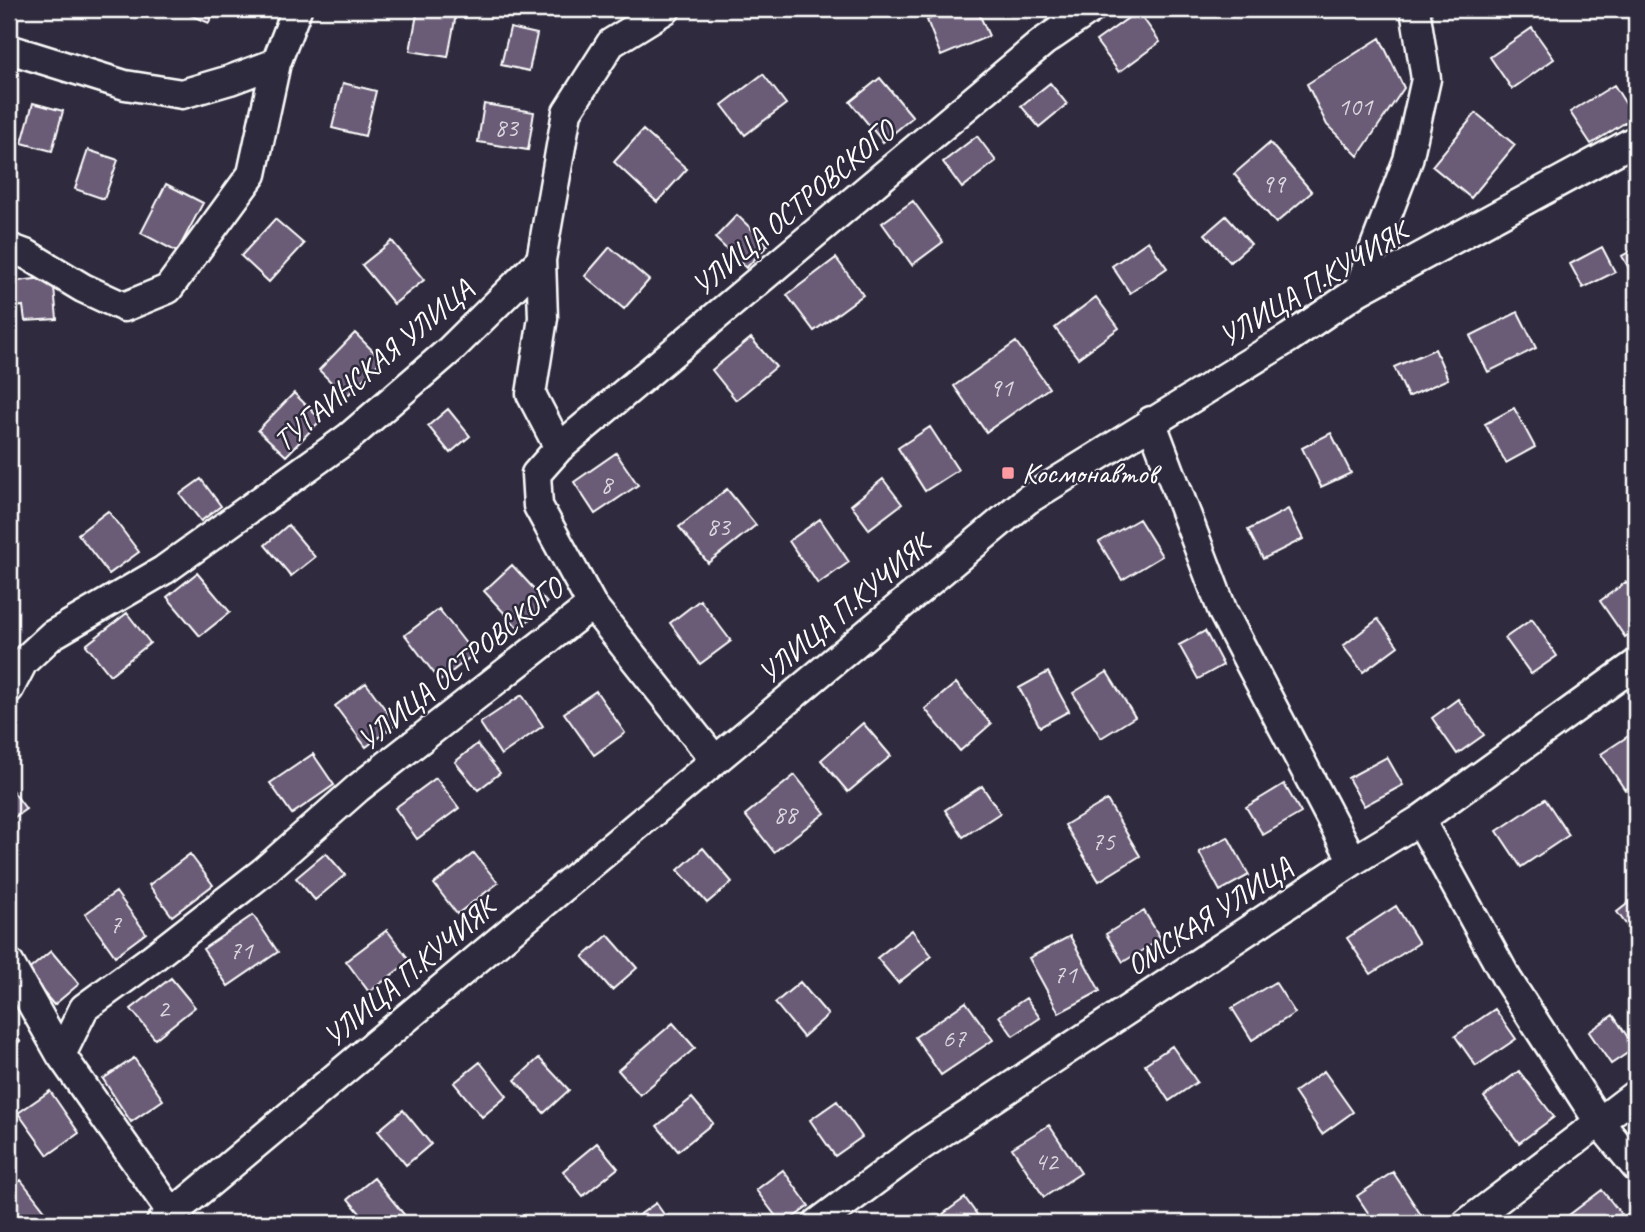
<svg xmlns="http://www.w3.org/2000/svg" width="1645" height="1232" font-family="Caveat,sans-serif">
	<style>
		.building { fill: #6b5b77; stroke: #fff; stroke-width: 2 }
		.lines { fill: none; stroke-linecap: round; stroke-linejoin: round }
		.minor-casing { stroke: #fff; stroke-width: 33 }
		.minor { stroke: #2f2a3d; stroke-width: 28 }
		.poi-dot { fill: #ff9aa2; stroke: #2f2a3d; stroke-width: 2.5 }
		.labels { text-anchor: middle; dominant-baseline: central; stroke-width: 5; stroke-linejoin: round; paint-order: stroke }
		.number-label { font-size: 26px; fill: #dad6dd }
		.street-label { font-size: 30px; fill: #fff; stroke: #2f2a3d }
		.poi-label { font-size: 30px; fill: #fff; stroke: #2f2a3d; text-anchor: start }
	</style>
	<rect width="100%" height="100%" fill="#2f2a3d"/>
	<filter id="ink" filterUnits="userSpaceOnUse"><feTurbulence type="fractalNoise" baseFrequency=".0143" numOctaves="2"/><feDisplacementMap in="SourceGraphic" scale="14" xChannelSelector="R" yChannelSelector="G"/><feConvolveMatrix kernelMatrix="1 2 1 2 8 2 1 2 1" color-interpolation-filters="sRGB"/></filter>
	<g filter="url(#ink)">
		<path class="building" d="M176,9H215L209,23Z
			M418,9H457L448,57L410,51Z
			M955,9H977L989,36L941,56L927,20Z
			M1626,9H1636V24Z
			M1138,11L1160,42L1119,72L1096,41Z
			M510,28L537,34L529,71L501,65Z
			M1532,28L1554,59L1512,89L1490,57Z
			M1380,38L1404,88L1358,156L1327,125L1307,84Z
			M763,74L786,104L745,135L722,105Z
			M880,78L913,117L883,142L850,102Z
			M343,83L376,91L365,136L332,128Z
			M1050,83L1067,104L1039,127L1021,106Z
			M1614,85L1634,117L1591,144L1570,112Z
			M33,103L63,111L52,151L22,143Z
			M484,104L534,112L528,150L478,142Z
			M1476,113L1515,145L1471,198L1432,166Z
			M643,130L687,169L657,202L614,162Z
			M977,136L996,161L962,188L943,162Z
			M1270,143L1312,192L1276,223L1234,174Z
			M88,150L118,160L104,199L75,189Z
			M166,184L203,203L177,252L141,233Z
			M913,201L943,242L912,265L882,223Z
			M737,215L768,245L746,268L715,238Z
			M1226,216L1251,244L1230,262L1205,234Z
			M275,219L304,244L269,282L241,256Z
			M392,241L424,280L394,304L362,265Z
			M1148,241L1167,268L1130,293L1112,266Z
			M610,247L649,280L624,309L585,276Z
			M1602,247L1615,272L1583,288L1570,264Z
			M1636,248V281L1622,256Z
			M836,258L863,295L814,331L787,295Z
			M53,277L57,319L25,321L23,306L9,308V282Z
			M1096,297L1119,328L1078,358L1055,328Z
			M1518,312L1536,348L1488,372L1470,336Z
			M355,333L382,360L346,397L319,370Z
			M751,338L776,367L736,400L712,370Z
			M1016,342L1049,388L986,432L954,386Z
			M1435,349L1448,379L1408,397L1394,367Z
			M294,393L321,420L286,456L258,430Z
			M1514,408L1535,447L1506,463L1485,424Z
			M448,409L470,436L450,453L428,426Z
			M930,427L958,470L925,491L898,448Z
			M1331,433L1351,473L1321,487L1302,448Z
			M616,453L638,485L595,514L574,482Z
			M201,479L221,506L201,521L180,494Z
			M883,479L902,504L869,529L851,505Z
			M727,489L756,525L708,563L679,527Z
			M1288,509L1303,539L1263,559L1248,530Z
			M108,511L139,552L109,574L78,534Z
			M820,519L849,562L818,584L789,541Z
			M1139,519L1162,556L1122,580L1099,542Z
			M288,525L315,557L291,576L265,545Z
			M512,565L547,603L519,629L484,591Z
			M197,573L230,612L200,636L167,597Z
			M1626,582L1636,596V629L1625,637L1600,601Z
			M700,600L731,641L700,664L670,623Z
			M439,609L474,654L440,681L405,635Z
			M127,613L150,643L110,675L86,645Z
			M1378,619L1398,646L1363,672L1343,646Z
			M1532,619L1557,656L1531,674L1505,638Z
			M1205,631L1223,665L1198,679L1179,645Z
			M1048,672L1069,711L1040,727L1019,688Z
			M1107,672L1135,717L1101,738L1073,693Z
			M366,683L396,724L366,747L335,706Z
			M956,683L991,724L960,751L925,709Z
			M596,691L625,733L594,755L564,713Z
			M522,695L543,726L501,755L480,723Z
			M1458,699L1484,735L1457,754L1432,718Z
			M863,723L891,756L848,792L821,760Z
			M1636,731V783L1625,790L1601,754Z
			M477,744L500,773L478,790L455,762Z
			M313,754L334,785L292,814L270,783Z
			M1387,757L1403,785L1364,806L1348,778Z
			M795,775L825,813L774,852L745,815Z
			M436,778L459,808L417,839L395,808Z
			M1284,784L1301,813L1263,835L1246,807Z
			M9,786L26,809L9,821Z
			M982,786L1000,813L963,837L945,810Z
			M1545,799L1569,835L1521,867L1497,831Z
			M1107,800L1140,856L1099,881L1065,825Z
			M1228,837L1249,875L1220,891L1199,852Z
			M703,848L732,882L707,903L678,870Z
			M326,853L345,875L315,900L296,878Z
			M474,853L498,883L457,914L434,884Z
			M190,854L213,885L172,916L149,885Z
			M116,892L146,933L115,956L85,914Z
			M1636,897V938L1617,912Z
			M1396,906L1419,943L1371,974L1347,938Z
			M1144,911L1161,939L1123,962L1106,934Z
			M253,915L278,952L228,986L203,949Z
			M387,930L410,961L369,992L346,961Z
			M912,930L932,956L898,983L877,958Z
			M608,935L637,968L612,990L583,957Z
			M1070,936L1100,991L1059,1013L1029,958Z
			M51,951L79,984L54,1005L26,972Z
			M171,978L195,1007L155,1039L131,1009Z
			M800,982L828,1015L803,1037L775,1003Z
			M1275,982L1295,1013L1252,1040L1232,1008Z
			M1026,998L1040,1018L1013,1036L999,1016Z
			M966,1002L993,1040L941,1075L915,1037Z
			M1495,1009L1516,1039L1476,1066L1455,1036Z
			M1613,1015L1635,1048L1611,1064L1589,1032Z
			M673,1023L695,1048L640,1095L618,1070Z
			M9,1028L20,1041L9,1050Z
			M1172,1046L1197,1082L1169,1101L1145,1064Z
			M134,1058L163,1100L131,1122L103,1079Z
			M539,1058L569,1090L544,1113L515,1080Z
			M480,1062L507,1096L482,1117L454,1083Z
			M1324,1071L1353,1112L1322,1134L1294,1092Z
			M1519,1071L1554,1117L1519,1143L1484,1097Z
			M50,1091L79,1133L48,1155L18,1113Z
			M692,1098L713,1123L678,1151L657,1126Z
			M837,1101L862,1137L835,1156L810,1120Z
			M403,1110L431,1144L406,1165L378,1131Z
			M1049,1125L1081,1173L1044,1197L1012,1148Z
			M597,1143L618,1168L583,1196L563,1171Z
			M783,1170L809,1206L786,1223H781L756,1190Z
			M1393,1172L1425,1221L1421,1223H1375L1357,1196Z
			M374,1178L411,1223H368L348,1199Z
			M21,1180L53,1221L49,1223H9V1190Z
			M1602,1190L1621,1214L1610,1223H1575L1569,1215Z
			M965,1198L983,1223H949L943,1214Z
			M656,1203L670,1223H628Z"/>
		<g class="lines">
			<g class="minor-casing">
				<path id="minor" d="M9,49L125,85L182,94L230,80L276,63L297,9
					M9,248L28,255L83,288L124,307L168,289L252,174L276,63
					M541,260L543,318L531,394L559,448
					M1358,291L1408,160L1426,79L1415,9
					M1151,421L1223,612L1353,861
					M592,605L715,760
					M9,689L23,662L52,635L164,570L348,438L450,350L541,260L567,112L611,43L666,9
					M1420,820L1507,979L1599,1122L1636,1167
					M9,963L61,1055
					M172,1213L61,1055L84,1008L150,960L263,872L358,788L592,605L538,506L536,474L559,448L1043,42L1091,9
					M161,1223L1027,500L1289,338L1358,291L1636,140
					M818,1223L921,1146L1353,861L1420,820L1636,664
					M1467,1223L1636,1094"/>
			</g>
			<use href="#minor" class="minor"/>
		</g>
	</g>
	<rect class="poi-dot" x="1001" y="466" width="14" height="14" rx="3.5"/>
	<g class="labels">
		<g class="number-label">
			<text x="1355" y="106">101</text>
			<text x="506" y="127">83</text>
			<text x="1273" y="183">99</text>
			<text x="1001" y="387">91</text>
			<text x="606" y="484">8</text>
			<text x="718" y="526">83</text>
			<text x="785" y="814">88</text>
			<text x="1103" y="841">75</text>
			<text x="115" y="924">7</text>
			<text x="241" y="950">71</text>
			<text x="1065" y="974">71</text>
			<text x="163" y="1008">2</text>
			<text x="954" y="1038">67</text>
			<text x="1046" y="1161">42</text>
		</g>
		<g class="street-label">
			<text transform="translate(793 208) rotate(-40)">УЛИЦА ОСТРОВСКОГО</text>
			<text transform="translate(1313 284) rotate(-31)">УЛИЦА П.КУЧИЯК</text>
			<text transform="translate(373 365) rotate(-40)">ТУГАИНСКАЯ УЛИЦА</text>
			<text transform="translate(844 609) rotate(-40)">УЛИЦА П.КУЧИЯК</text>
			<text transform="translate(460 664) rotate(-39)">УЛИЦА ОСТРОВСКОГО</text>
			<text transform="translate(1209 916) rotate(-33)">ОМСКАЯ УЛИЦА</text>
			<text transform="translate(409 972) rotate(-40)">УЛИЦА П.КУЧИЯК</text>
		</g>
		<g class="poi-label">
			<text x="1022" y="473">Космонавтов</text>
		</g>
	</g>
	<rect width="1645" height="1232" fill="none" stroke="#2f2a3d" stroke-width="35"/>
	<rect x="18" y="18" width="1610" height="1197" fill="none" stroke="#fff" stroke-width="2.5" filter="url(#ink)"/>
</svg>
